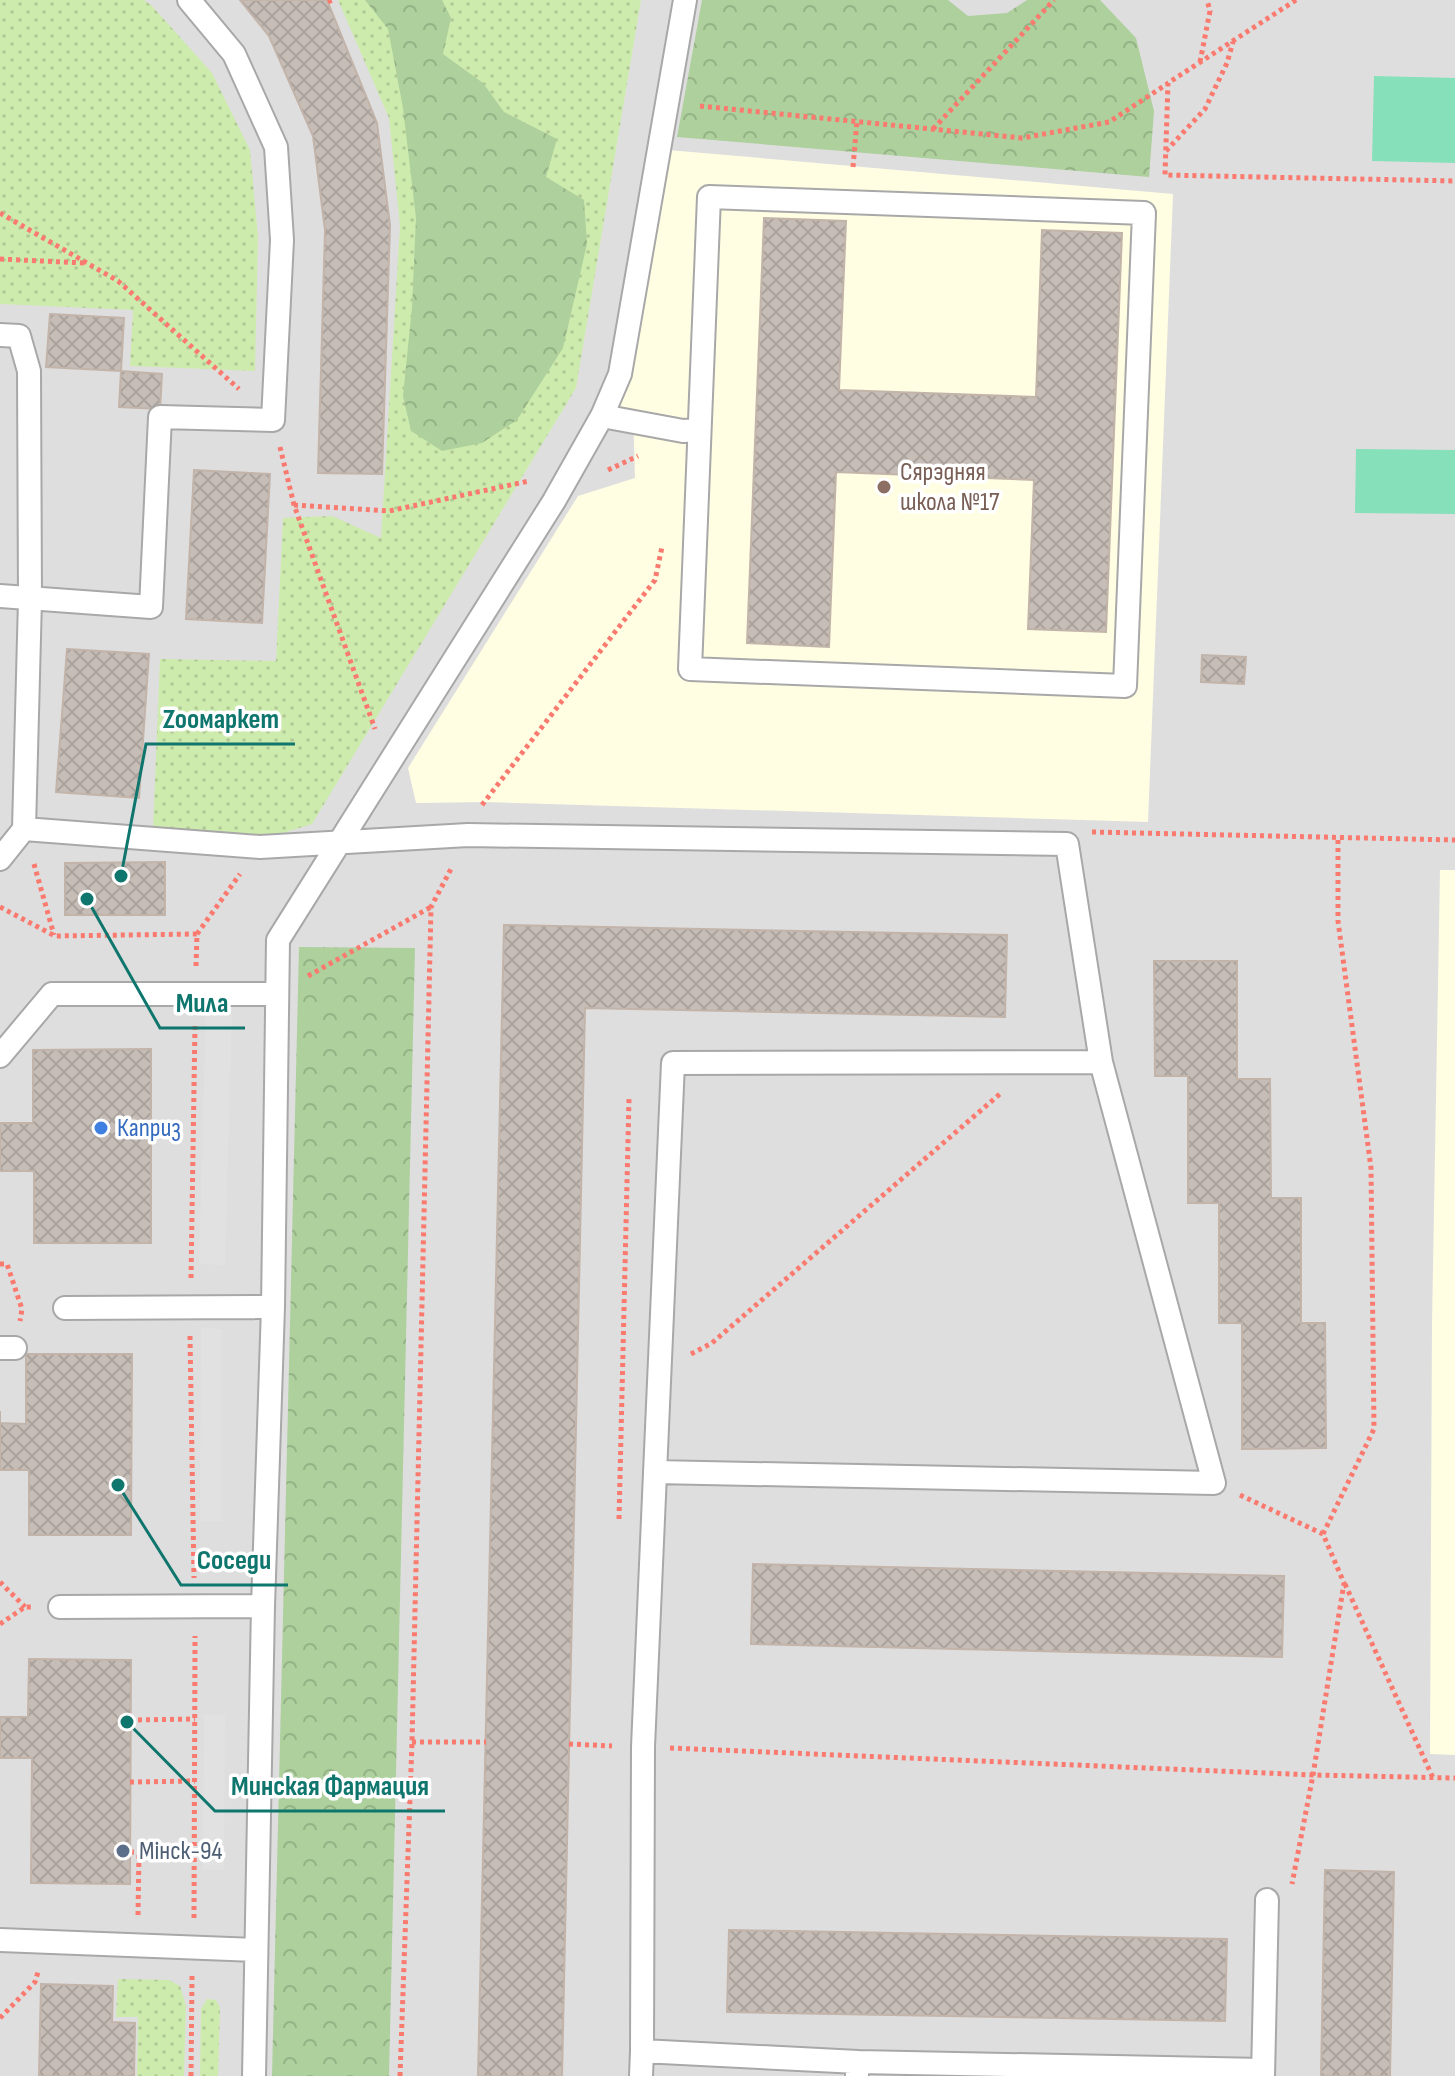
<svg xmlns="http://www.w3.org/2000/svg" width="1455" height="2076" font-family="'Sofia Sans Condensed',sans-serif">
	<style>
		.residential { fill: #dfdede }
		.education { fill: #fffee3 }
		.grass { fill: url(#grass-dots) }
		.forest { fill: url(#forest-crowns) }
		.pitch { fill: #86e0ba }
		.parking { fill: #e1e1e1 }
		.building { fill: url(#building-cross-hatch); stroke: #c3b4aa; stroke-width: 2 }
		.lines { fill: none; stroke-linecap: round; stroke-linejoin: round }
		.service-casing { stroke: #a8a8a8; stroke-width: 26 }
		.path { stroke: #fa7a6f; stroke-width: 5; stroke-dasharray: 4 4; stroke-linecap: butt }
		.service { stroke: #fff; stroke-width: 22 }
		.education-dot { fill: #8d6e63; stroke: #fff; stroke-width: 3 }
		.shop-dot { fill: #3f7fe0; stroke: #fff; stroke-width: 3 }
		.service-dot { fill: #5c6f8a; stroke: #fff; stroke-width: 3 }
		.labels { text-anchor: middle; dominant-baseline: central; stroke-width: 7; stroke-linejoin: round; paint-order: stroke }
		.education-label { font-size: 26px; fill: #785e54; stroke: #fff; text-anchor: start }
		.shop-label { font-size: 26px; fill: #366cbe; stroke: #fff; text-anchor: start }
		.service-label { font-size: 26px; fill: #4e5e75; stroke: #fff; text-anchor: start }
		.leader { fill: none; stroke: #0f766e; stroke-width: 3 }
		.callout-dot { fill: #0f766e; stroke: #fff; stroke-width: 3 }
		.callout-label { font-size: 28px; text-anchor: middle; font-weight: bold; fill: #0f766e; stroke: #fff; stroke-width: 7; stroke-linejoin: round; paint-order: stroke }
	</style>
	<defs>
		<pattern id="grass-dots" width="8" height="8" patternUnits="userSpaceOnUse" patternTransform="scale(2)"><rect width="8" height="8" fill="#ceebae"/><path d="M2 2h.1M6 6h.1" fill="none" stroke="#b1c995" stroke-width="1.8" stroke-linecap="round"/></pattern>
		<pattern id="forest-crowns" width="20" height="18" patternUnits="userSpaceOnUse" patternTransform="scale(2)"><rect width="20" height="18" fill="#add09c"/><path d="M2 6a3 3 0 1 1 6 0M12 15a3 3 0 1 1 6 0" fill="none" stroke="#95b286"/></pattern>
		<pattern id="building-cross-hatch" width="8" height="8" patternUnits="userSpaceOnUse" patternTransform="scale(2)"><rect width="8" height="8" fill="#c6bdb7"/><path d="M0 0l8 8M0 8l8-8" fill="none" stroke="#aaa29d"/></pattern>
	</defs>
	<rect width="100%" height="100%" fill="#f1eee8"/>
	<path class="residential" d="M0,0H1455V2076H0Z"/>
	<path class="education" d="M668,150L1173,194L1148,822L485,802L416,803L408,768L578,496L635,478L633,409L616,411Z
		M1440,870H1455V1755L1430,1754L1432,1324Z"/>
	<path class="grass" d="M0,0H144L152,6L212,73L250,150L258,237L255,371L130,366L133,310L0,304Z
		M338,0H641L576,388L312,824L260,840L153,829L160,659L276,661L283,518L332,516L381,538L400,226L389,118Z
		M118,1979L169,1980L180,1986L186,2006L184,2076H137L138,2017H116Z
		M207,1999L216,2000L220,2008L218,2076H200L201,2009Z"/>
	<path class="forest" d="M365,0H442L451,18L443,54L483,83L504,112L557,139L546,177L584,200L587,244L563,348L517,420L482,443L442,451L411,431L403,396L412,307L416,218L403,108L388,29Z
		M702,0H948L968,16L1007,13L1027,0H1100L1136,38L1154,111L1149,177L677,137Z
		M299,947L415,948L389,2076H272Z"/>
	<path class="pitch" d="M1374,76L1455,78V163L1372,161Z
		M1356,449L1455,450V514L1355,513Z"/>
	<path class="parking" d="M206,1006L232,1007L225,1265L199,1264Z
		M201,1328L222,1329V1521H200Z
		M204,1714L225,1715L224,1870H203Z"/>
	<path class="building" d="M240,0H327L377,123L390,225L382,474L318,473L325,230L313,136L269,36Z
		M764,218L846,221L839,390L1036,397L1042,230L1122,233L1106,632L1028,629L1034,480L836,472L829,647L747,643Z
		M50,314L124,318L121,371L46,367Z
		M121,371L162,374L160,409L119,407Z
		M194,470L270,474L262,623L186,619Z
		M67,649L149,654L139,798L56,792Z
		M1202,655L1246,657L1244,684L1201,682Z
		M165,862V915H65V863Z
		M504,925L1007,935L1005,1017L585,1008L562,2076H478Z
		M1154,961H1237V1079H1270L1271,1198H1301V1323H1325L1326,1448L1242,1449V1323H1219V1203H1188V1076H1155Z
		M151,1049V1243H34V1171H0V1123H33V1050Z
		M26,1354H132L131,1535H29V1470H0V1411V1423L26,1424Z
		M753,1564L1284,1576L1282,1657L751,1644Z
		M29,1659L131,1660L130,1884L31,1883L32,1758H0V1717H28Z
		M1325,1870L1394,1872L1390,2076H1321Z
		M729,1930L1227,1939L1225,2021L727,2012Z
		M41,1984L113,1986L112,2022L135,2023L134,2076H39Z"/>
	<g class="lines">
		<g class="service-casing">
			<path id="service" d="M709,197L1144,213L1125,686L690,669Z
				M0,335L19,336L29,371L30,599L24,829L0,859
				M602,416L683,431L699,430
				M0,596L151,607L160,417L273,420L282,240L276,147L234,54L189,0
				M24,829L260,847L468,835L1067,844L1101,1062
				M0,1056L52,994H276
				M65,1308L273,1307
				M0,1348H15
				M60,1607L263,1606
				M0,1940L256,1950
				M642,2051L643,1747L673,1063L1101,1062L1214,1483L655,1472
				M858,2062L1263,2070
				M254,2076L263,1606L273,1307L278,940L554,501L602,416L620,374L685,0
				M641,2076L642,2051L858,2062L857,2075
				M1263,2076L1267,1900"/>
		</g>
		<path class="path" d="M1296,0L1168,83L1165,175L1455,181
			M328,2L332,0
			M1200,62L1210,11L1207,0
			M700,106L1022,138L1109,122L1167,84
			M933,129L1054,0
			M1166,151L1205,109L1227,63L1233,42
			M853,167L857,121
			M0,213L118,281L239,389
			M0,259L85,263
			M280,447L294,505L375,729
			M608,470L638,456
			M294,505L389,511L529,481
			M482,805L655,580L662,547
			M1092,832L1455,840
			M34,864L54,935
			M0,907L55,936L197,934
			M196,966L197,934L240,874
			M308,976L431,907
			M0,1264H7L22,1309L20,1321
			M191,1278L195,1024
			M190,1336L194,1578
			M691,1354L712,1343L1001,1093
			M1240,1495L1323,1534L1344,1583L1313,1775L1455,1778
			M619,1519L629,1099
			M1323,1534L1374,1429L1371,1168L1338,921V838
			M0,1582L25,1607
			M1345,1584L1433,1778
			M0,1624L25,1607H31
			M130,1720L195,1719
			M412,1742H486
			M569,1744L612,1746
			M670,1748L1313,1775L1292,1884
			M130,1782L195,1781
			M130,1852H195
			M138,1915L139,1852
			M194,1918L195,1636
			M0,2018L35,1982L38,1972
			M191,2076L192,1976
			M400,2076L412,1742L431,907L452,867"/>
		<use href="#service" class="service"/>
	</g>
	<circle class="education-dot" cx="884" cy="487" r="8"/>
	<circle class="shop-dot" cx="101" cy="1128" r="8"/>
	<circle class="service-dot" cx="123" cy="1851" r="8"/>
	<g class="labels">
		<g class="education-label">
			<text x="900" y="472">Сярэдняя<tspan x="900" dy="30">школа №17</tspan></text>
		</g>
		<g class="shop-label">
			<text x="117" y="1128">Каприз</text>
		</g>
		<g class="service-label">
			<text x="139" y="1851">Мінск-94</text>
		</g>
	</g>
	<path class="leader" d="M121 876L146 744H295M87 899L160 1028H245M118 1485L181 1585H288M127 1722L215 1811H445"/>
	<g class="callout-dot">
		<circle cx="121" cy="876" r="8"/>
		<circle cx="87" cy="899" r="8"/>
		<circle cx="118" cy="1485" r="8"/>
		<circle cx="127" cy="1722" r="8"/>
	</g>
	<g class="callout-label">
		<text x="221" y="728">Zooмаркет</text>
		<text x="202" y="1012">Мила</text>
		<text x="234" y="1569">Соседи</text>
		<text x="330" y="1795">Минская Фармация</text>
	</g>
</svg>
